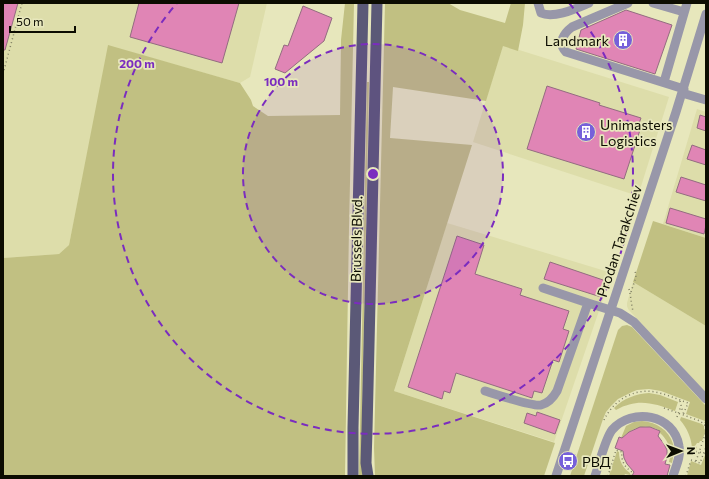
<svg xmlns="http://www.w3.org/2000/svg" width="709" height="479" font-family="Commissioner,sans-serif">
	<style>
		.built { fill: #dda }
		.green { fill: #c1c082 }
		.building { fill: #e085b5; stroke: #936c80 }
		.lines { fill: none; stroke-linecap: round; stroke-linejoin: round }
		.path { stroke: #7f7f63; stroke-width: 1.5; stroke-dasharray: 1 3; stroke-linecap: butt }
		.minor { stroke: #9897a9; stroke-width: 9 }
		.major { stroke: #5b5977; stroke-width: 11 }
		.ring { fill: none; stroke: #7b2cbf; stroke-width: 2; stroke-dasharray: 7 5 }
		.labels { text-anchor: middle; dominant-baseline: central; stroke-width: 3.5; stroke-linejoin: round; paint-order: stroke }
		.poi-label { font-size: 14px; fill: #0c0c01; stroke: #e7e7bc; text-anchor: start }
		.street-label { font-size: 14px; fill: #0c0c01; stroke: #e7e7bc }
		.centre { fill: #7b2cbf; stroke: #e7e7bc; stroke-width: 2 }
		.ring-label { font-size: 12px; text-anchor: middle; font-weight: bold; fill: #7b2cbf; stroke: #e7e7bc; stroke-width: 3.5; stroke-linejoin: round; paint-order: stroke }
	</style>
	<rect width="100%" height="100%" fill="#e7e7bc"/>
	<path class="built" d="M3,3H267L250,77L240,83L109,46L69,245L59,254L3,258Z
		M503,45L669,97L638,196L473,142Z
		M697,109L706,112V238L663,224Z
		M447,223L612,273L554,442L394,391Z
		M633,282L706,326V393L628,309L627,306V303Z"/>
	<path class="green" d="M345,3H354L349,227L345,476H3V258L59,254L69,245L108,45L240,83L251,100L253,106L268,116L340,115L341,40Z
		M385,3H448L460,10L505,23L511,3H525L523,25L518,51L503,46L486,101L393,87L390,138L472,145L394,391L555,443L544,476H375L374,448Z
		M367,82H369L362,418L363,476H359Z
		M653,221L706,238V326L633,282Z
		M627,325L632,327L706,406V423H704L705,421L686,414L690,402L661,391L649,389L637,390L632,392L618,399L611,406L606,412L603,419L584,476H570L618,330L622,326Z
		M649,393L660,395L678,402L675,411C653,403 638,398 616,410L614,408C624,398 636,394 649,393Z
		M681,417L702,424L704,426V429L706,430L702,441H700L699,443H697L695,446L697,447L696,449L692,448C691,437 687,428 680,420Z
		M642,421C656,422 669,430 673,444C675,451 673,457 672,463L669,462C672,451 669,441 660,433V431C647,423 632,427 622,438H621L626,426L634,422Z
		M617,451L619,452C619,461 623,468 630,473V475L625,474L624,476H609Z
		M705,455L706,456V476H687L691,461L701,465Z"/>
	<path class="building" d="M3,3H18L5,50H3Z
		M139,3H239L222,63L130,37Z
		M303,6L332,18L324,41L285,73L275,69L284,45L288,46Z
		M626,10L672,25L655,74L576,49L581,30Z
		M547,86L600,103L599,105L641,118L638,126L641,127L624,179L527,149Z
		M700,115L706,117V131L697,128Z
		M692,145L706,150V165L687,159Z
		M681,177L706,185V201L676,192Z
		M670,208L706,219V225L704,234L666,223Z
		M457,236L484,245L475,274L522,289L520,295L569,311L563,329L569,331L559,362L553,360L542,393L534,391L532,398L456,373L450,393L444,391L442,399L408,387Z
		M550,262L606,281L601,297L544,279Z
		M537,412L560,420L555,434L524,423L527,413L536,416Z
		M640,427H650L660,431L658,436L664,444L667,450V457L665,464L670,465L667,476H632L634,472L627,464L624,458L623,451L615,448L619,437L622,438L629,432Z"/>
	<g class="lines">
		<path class="path" d="M3,74L22,3
			M629,289C631,296 631,303 633,311
			M631,292L636,277L635,270
			M680,401L683,413
			M664,408L700,421L706,426
			M677,417L681,406
			M604,420C613,401 633,388 655,392C666,394 677,399 688,403L683,415
			M692,451L699,452L706,454
			M691,460L700,463L706,447
			M696,461L706,432
			M608,476L616,450L622,452C621,460 624,467 632,472L631,476
			M626,476V475L628,476
			M686,476L690,463"/>
		<path class="minor" d="M538,3L541,13C554,19 577,8 589,3
			M628,3L572,27C564,33 557,43 566,52L684,89
			M653,3L684,12
			M664,82L687,3
			M682,93L706,100
			M543,288L588,303
			M485,391C495,394 533,407 541,405C549,403 553,398 557,391L588,303L620,313L634,322L706,399
			M556,476L676,112L706,14
			M595,476C599,465 605,439 612,430C632,407 674,414 679,446C681,457 676,466 673,476"/>
		<path class="major" d="M353,476V428L363,3
			M368,476L366,463L367,430L377,3"/>
	</g>
	<circle cx="373" cy="174" r="130" fill="#7b2cbf" fill-opacity=".12"/>
	<g class="ring">
		<circle cx="373" cy="174" r="130"/>
		<path d="M569 3A260 260 0 1 1 177 3"/>
	</g>
	<defs>
		<g id="building-disc" transform="scale(1)"><circle r="9.5" fill="#7660da" stroke="#e7e7bc"/><path d="M-4-6H4V6H1V3H-1V6H-4ZM-2.5-4.3h1.7v1.8h-1.7ZM.8-4.3h1.7v1.8H.8ZM-2.5-1h1.7V.8h-1.7ZM.8-1h1.7V.8H.8Z" fill="#fff"/></g>
		<g id="bus-disc" transform="scale(1)"><circle r="9.5" fill="#7660da" stroke="#e7e7bc"/><path d="M-5-6H5V4H4V6H2V4H-2V6H-4V4H-5ZM-3.5-4V0h7V-4ZM-3.5 1.2v1.5H-2V1.2ZM2 1.2v1.5H3.5V1.2Z" fill="#fff"/></g>
	</defs>
	<g fill-rule="evenodd">
		<use href="#building-disc" x="623" y="40"/>
		<use href="#building-disc" x="586" y="132"/>
		<use href="#bus-disc" x="568" y="461"/>
	</g>
	<g class="labels">
		<g class="poi-label">
			<text x="609" y="40" text-anchor="end">Landmark</text>
			<text x="600" y="124">Unimasters<tspan x="600" dy="16">Logistics</tspan></text>
			<text x="582" y="461">РВД</text>
		</g>
		<g class="street-label">
			<text transform="translate(356 239) rotate(-89)">Brussels Blvd.</text>
			<text transform="translate(619 241) rotate(-72)">Prodan Tarakchiev</text>
		</g>
	</g>
	<circle cx="373" cy="174" r="6" class="centre"/>
	<g class="ring-label">
		<text x="137" y="68">200 m</text>
		<text x="281" y="86">100 m</text>
	</g>
	<rect width="709" height="479" fill="none" stroke="#0c0c01" stroke-width="8"/>
	<g transform="translate(681 451) rotate(89)" stroke="#e7e7bc" stroke-width="3" paint-order="stroke">
	<path d="M0-3L7 15L0 10L-7 15Z" fill="#0c0c01"/>
	<text y="-6" font-size="11" font-weight="bold" text-anchor="middle" fill="#0c0c01">N</text>
	</g>
	<path d="M10 26v6h65v-6" fill="none" stroke="#0c0c01" stroke-width="2"/>
	<text x="16" y="26" font-size="12" fill="#0c0c01" stroke="#e7e7bc" stroke-width="3" paint-order="stroke">50 m</text>
</svg>
